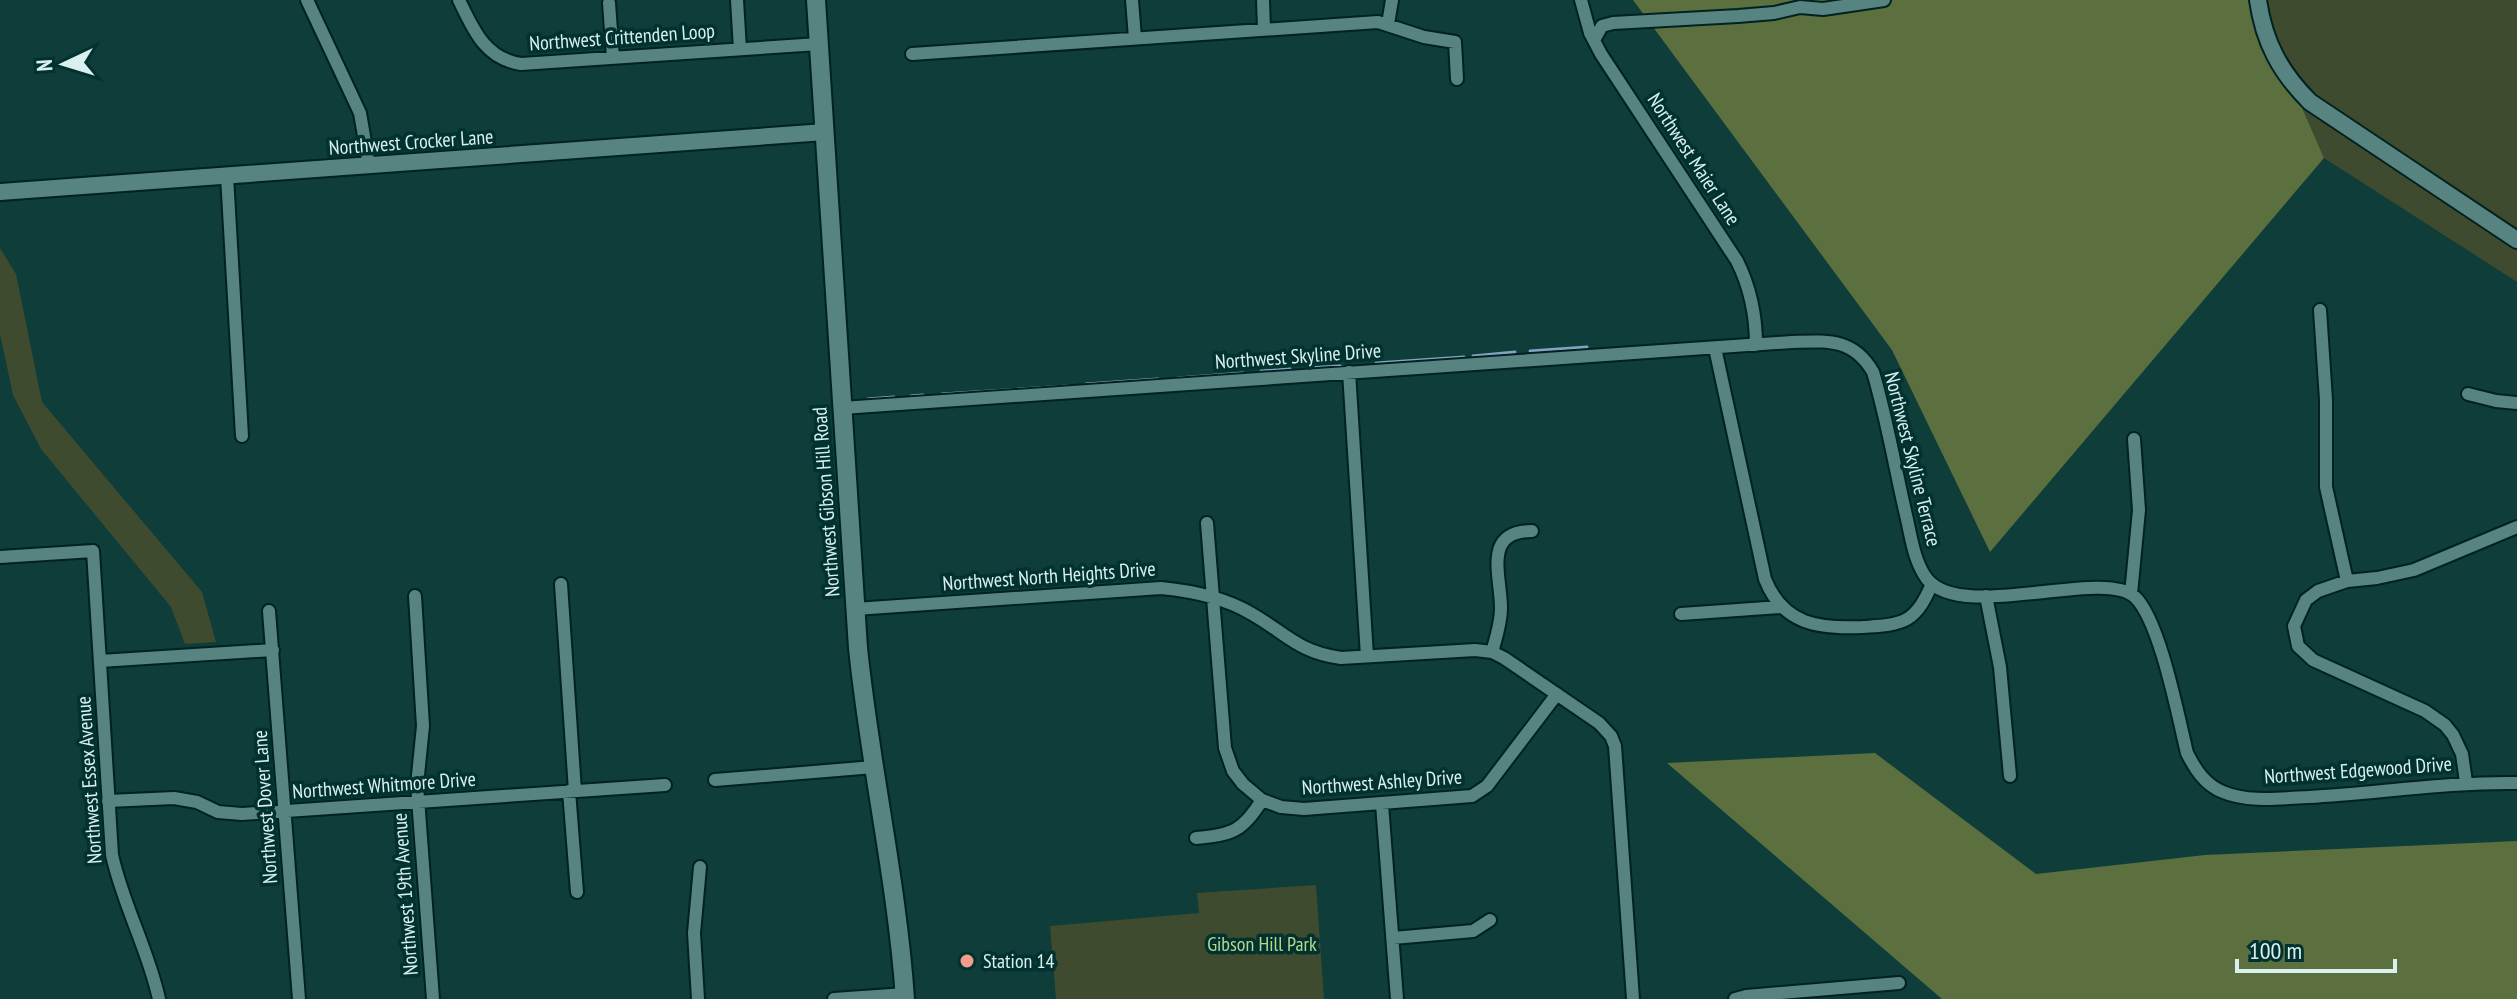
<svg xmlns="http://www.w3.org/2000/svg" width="2517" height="999" font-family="'PT Sans Narrow',sans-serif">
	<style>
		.green { fill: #3f4b2f }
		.forest { fill: #5b703e }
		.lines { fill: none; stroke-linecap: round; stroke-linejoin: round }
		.stream { stroke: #83a3c0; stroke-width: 3 }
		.minor-casing { stroke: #002220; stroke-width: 16 }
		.tertiary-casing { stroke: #002220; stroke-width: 20 }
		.secondary-casing { stroke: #002220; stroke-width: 22 }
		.minor { stroke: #578380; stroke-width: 12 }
		.tertiary { stroke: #578380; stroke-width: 16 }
		.secondary { stroke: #578380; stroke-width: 18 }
		.poi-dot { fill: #f49d8b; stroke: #013230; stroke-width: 3 }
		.labels { text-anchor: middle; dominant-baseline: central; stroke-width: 7; stroke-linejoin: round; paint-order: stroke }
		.street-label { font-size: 20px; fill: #d9f0ee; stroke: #013230 }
		.park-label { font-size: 20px; fill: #b7d88b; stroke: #013230 }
		.poi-label { font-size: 20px; fill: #d9f0ee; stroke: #013230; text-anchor: start }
	</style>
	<rect width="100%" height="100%" fill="#0e3d3a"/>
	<path class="green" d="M2255,0H2517V282L2324,158Z
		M0,248L16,274L42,402L202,592L216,642L185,644L171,607L41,449L13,395L0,334Z
		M1316,885L1324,999H1056L1050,926L1199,913L1197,893Z"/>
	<path class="forest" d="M1633,0H2255L2324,158L1990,552L1892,350Z
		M1875,753L2036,874L2205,855L2517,841V999H1942L1667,763Z"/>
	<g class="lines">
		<path class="stream" d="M1530,351L1587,347
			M1473,356L1515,352
			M1376,363L1464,357
			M1308,368L1340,366
			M1261,371L1290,369
			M1178,378L1243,373
			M1086,384L1158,379
			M942,394L1067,386
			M911,396L923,395
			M868,399L894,397"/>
		<g class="minor-casing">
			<path id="minor" d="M307,0L360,113L369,165
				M459,0C473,29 485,59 521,64L819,44
				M737,0L740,49
				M1132,0L1135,38
				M1263,0L1264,29
				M1581,0L1590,33L1601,54L1737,261C1751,289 1756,315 1756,345
				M609,3L613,58
				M1388,24L1392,0
				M1594,40L1602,26L1613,23L1738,16L1774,13L1800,7L1823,9L1884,0
				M912,54L1378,22L1424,37L1455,42L1457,79
				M227,176L242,436
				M2320,310L2326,400V487L2347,581
				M1715,348L1765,579C1783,625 1819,629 1863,627C1877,626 1894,626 1907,619C1920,611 1926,597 1932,584
				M1349,372L1367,656
				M2468,394L2496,401L2517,403
				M842,408L1792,342C1828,341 1853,338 1873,372C1887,419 1895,468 1906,515C1911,536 1914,562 1927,579C1962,623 2103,567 2135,597C2160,621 2178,716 2187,753C2195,769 2205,785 2223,792C2249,803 2282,798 2309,797C2378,793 2448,782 2517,783
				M1207,523L1225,748L1233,771L1243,784L1262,800L1281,807L1304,809L1472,796L1487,786L1557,694
				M0,557L93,551L112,855C123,905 148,949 159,999
				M561,584L575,791
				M2131,594L2139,510L2134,439
				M415,596L423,726L417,785L433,999
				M1986,596L2000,667L2010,776
				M855,609L1161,588C1192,591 1224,597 1252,614C1287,634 1298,652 1341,658L1475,650L1492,652L1504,658L1599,723L1611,736L1615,746L1633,999
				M269,611L299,999
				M1681,614L1781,607
				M1492,652C1496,638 1501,623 1501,608C1501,576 1482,531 1532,531
				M100,661L273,650
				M715,780L874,767
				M2466,782L2462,754L2453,735L2445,725L2425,711L2313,660L2298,646L2294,626L2306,600L2318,591L2347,581L2377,578L2414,570L2517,527
				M569,791L577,892
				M108,801L174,798L197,802L218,812L242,814L665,785
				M1382,804L1397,999
				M1196,838C1232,835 1243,831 1262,800
				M1393,938L1473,931L1490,920
				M698,999L694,933L700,867
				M834,999L905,994
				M1735,999L1746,996L1899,983"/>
		</g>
		<g class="tertiary-casing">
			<path id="tertiary" d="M2258,0C2264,42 2280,72 2310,102L2517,240
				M0,192L825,132"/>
		</g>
		<g class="secondary-casing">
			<path id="secondary" d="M816,0L858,648C870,766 897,881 905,999"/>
		</g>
		<use href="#minor" class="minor"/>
		<use href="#tertiary" class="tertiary"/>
		<use href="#secondary" class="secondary"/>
	</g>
	<circle class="poi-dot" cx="967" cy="961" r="8"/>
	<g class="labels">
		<g class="street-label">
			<text transform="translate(622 37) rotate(-4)">Northwest Crittenden Loop</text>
			<text transform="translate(411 142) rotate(-4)">Northwest Crocker Lane</text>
			<text transform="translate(1694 159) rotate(57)">Northwest Maier Lane</text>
			<text transform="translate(1298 356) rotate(-4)">Northwest Skyline Drive</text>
			<text transform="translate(1913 459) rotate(76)">Northwest Skyline Terrace</text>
			<text transform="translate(826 502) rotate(-94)">Northwest Gibson Hill Road</text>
			<text transform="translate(1049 576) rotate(-4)">Northwest North Heights Drive</text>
			<text transform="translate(2358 770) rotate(-4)">Northwest Edgewood Drive</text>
			<text transform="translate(89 780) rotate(-94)">Northwest Essex Avenue</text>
			<text transform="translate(1382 782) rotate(-4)">Northwest Ashley Drive</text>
			<text transform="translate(384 785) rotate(-4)">Northwest Whitmore Drive</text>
			<text transform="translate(265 807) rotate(-94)">Northwest Dover Lane</text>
			<text transform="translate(405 894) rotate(-94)">Northwest 19th Avenue</text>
		</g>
		<g class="park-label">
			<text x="1262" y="944">Gibson Hill Park</text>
		</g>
		<g class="poi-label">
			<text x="983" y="961">Station 14</text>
		</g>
	</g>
	<g transform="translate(64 64) rotate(266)" stroke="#013230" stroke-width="6" paint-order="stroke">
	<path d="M0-6L14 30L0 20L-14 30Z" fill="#d9f0ee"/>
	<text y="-12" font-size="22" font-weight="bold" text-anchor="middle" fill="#d9f0ee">N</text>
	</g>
	<path d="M2237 959v12h158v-12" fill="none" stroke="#d9f0ee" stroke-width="4"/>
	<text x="2249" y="959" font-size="24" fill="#d9f0ee" stroke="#013230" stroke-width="6" paint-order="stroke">100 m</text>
</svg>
